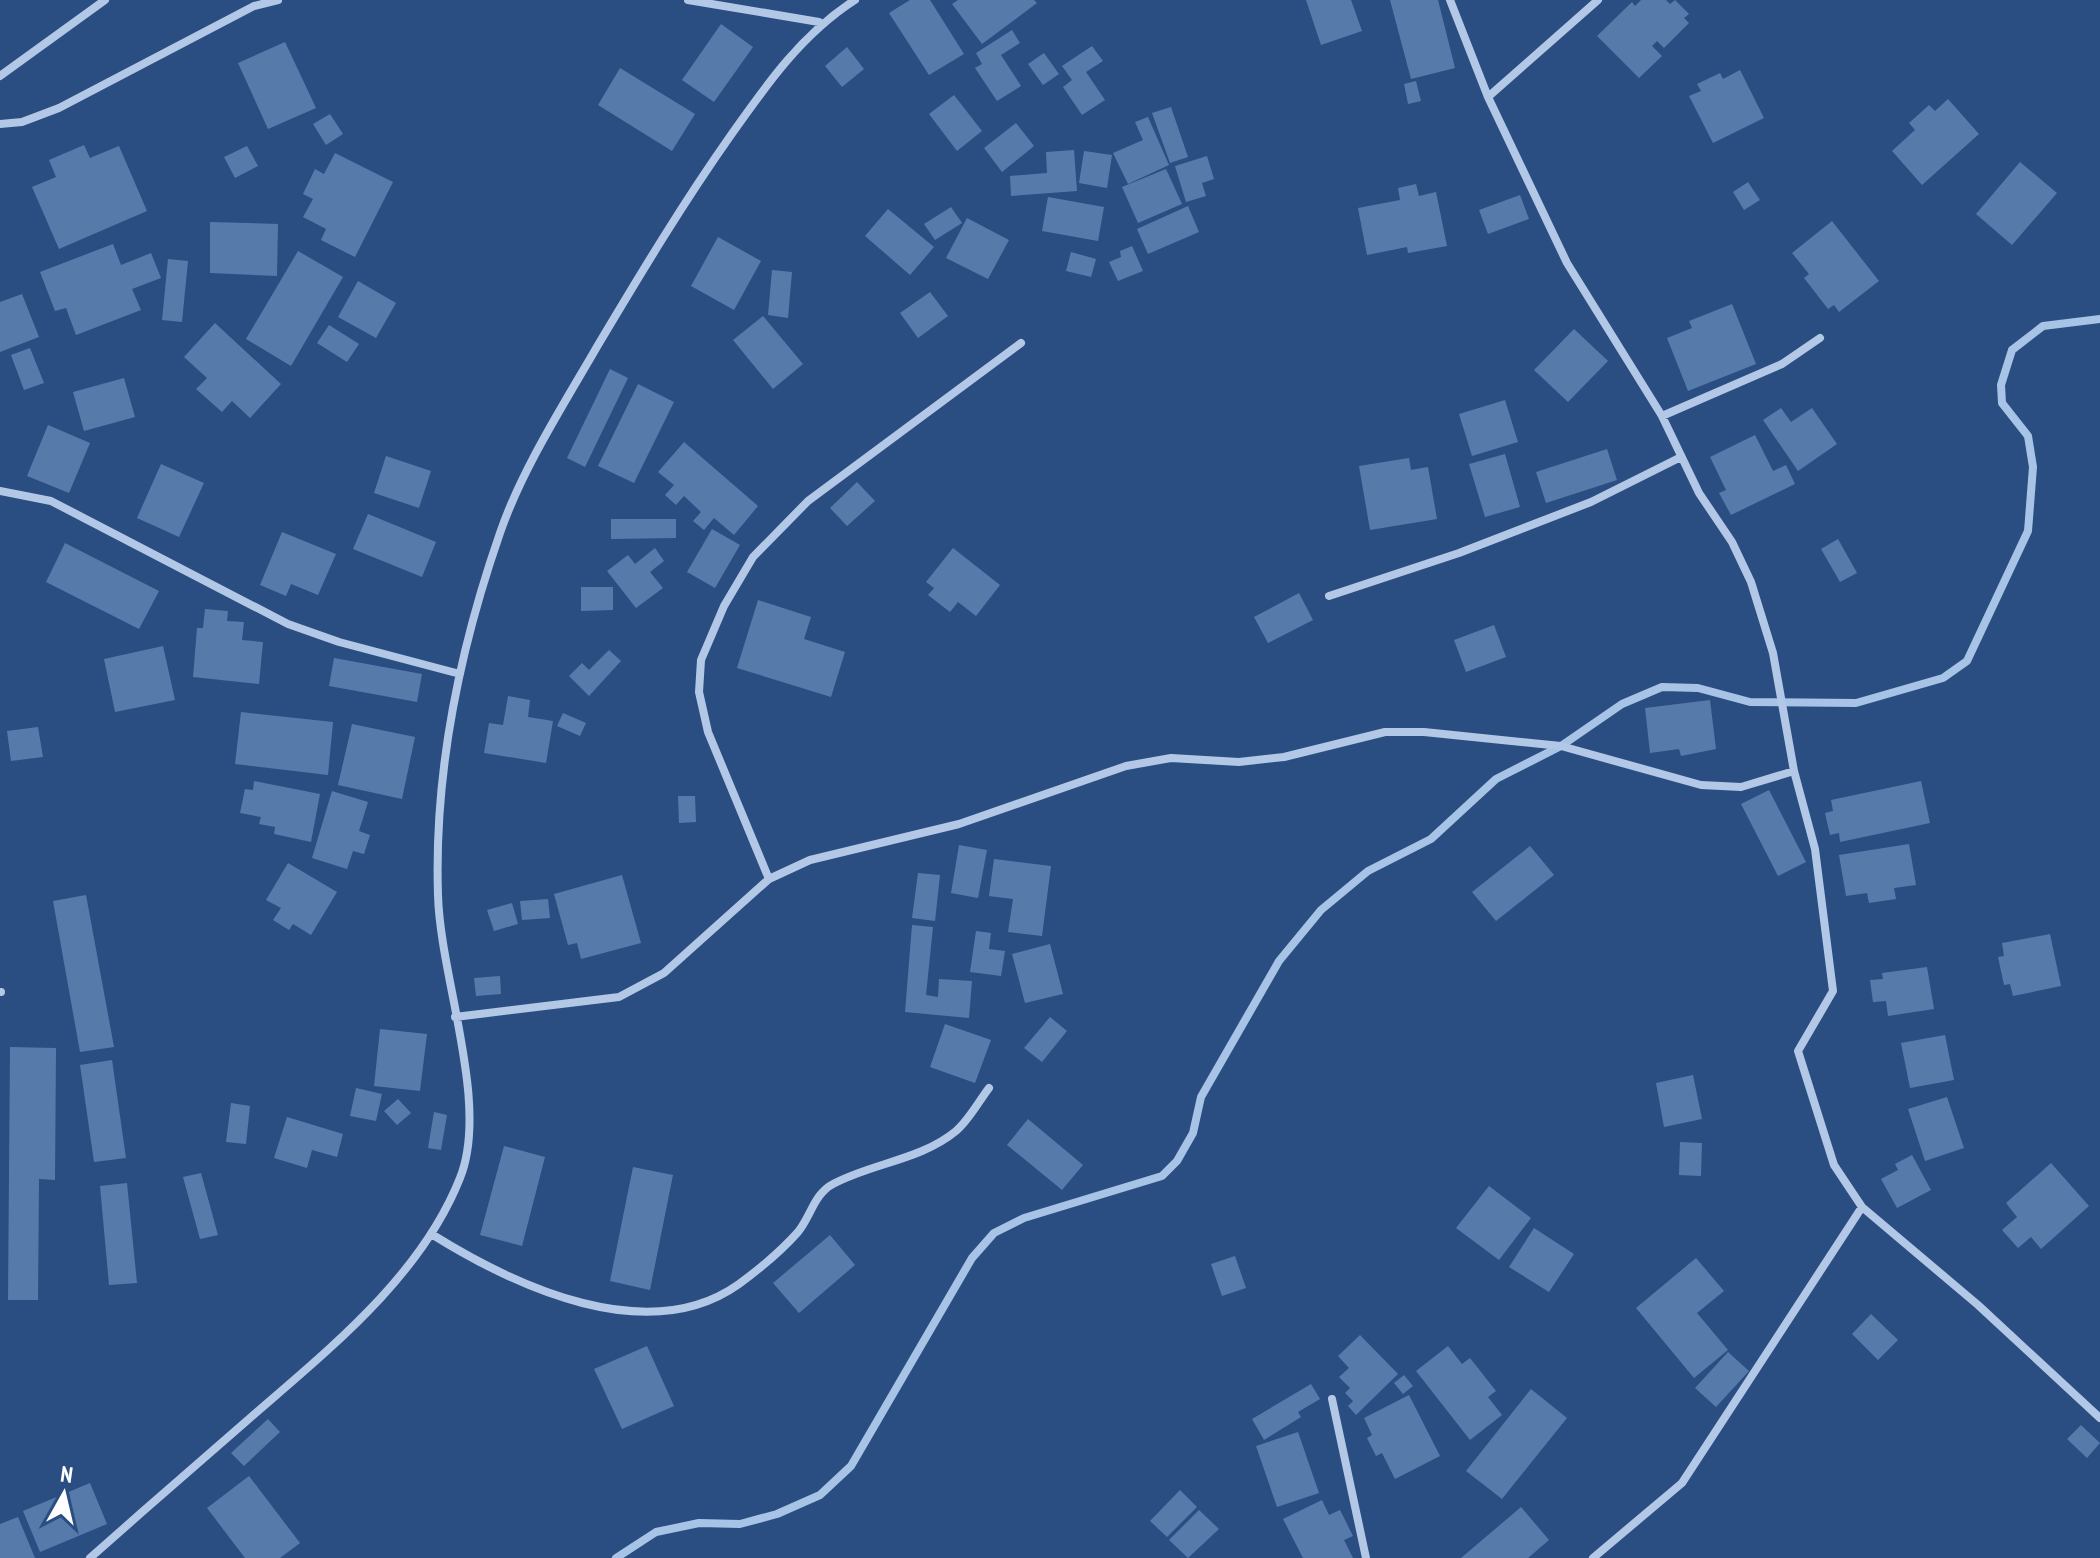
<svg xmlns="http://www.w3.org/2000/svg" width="2100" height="1558" font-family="'PT Sans Narrow',sans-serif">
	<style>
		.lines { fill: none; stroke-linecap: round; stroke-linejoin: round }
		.stream { stroke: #a7c3e6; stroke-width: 8 }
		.building { fill: #567bab }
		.minor { stroke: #b2c8e6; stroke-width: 8 }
	</style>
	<rect width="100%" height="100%" fill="#2a4e81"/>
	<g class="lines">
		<path class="stream" d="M616,1558L656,1532L699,1523L740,1524L777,1514L820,1495L851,1466L972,1258L994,1233L1024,1218L1162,1176L1177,1161L1193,1133L1201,1097L1279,961L1321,910L1368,871L1431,839L1496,779L1561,746L1622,704L1662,687L1698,688L1750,702L1856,703L1943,678L1967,661L2028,531L2033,467L2028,436L2002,403L2001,385L2012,350L2043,326L2100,319"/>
	</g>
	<path class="building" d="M910,0H930L964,54L929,75L889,13Z
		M958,0H1034L1037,3L982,44L952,4Z
		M1306,0H1351L1362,31L1321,45Z
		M1390,0H1438L1455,68L1411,79Z
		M1641,0H1666L1670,4L1675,0L1689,14L1684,18L1689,23L1664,48L1657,41L1652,46L1662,56L1639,78L1597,36L1632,2L1635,6Z
		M721,24L753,47L714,102L682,80Z
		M1012,30L1020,43L1001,55L1021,86L997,101L975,68L982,64L976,53Z
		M285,42L316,108L268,129L238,63Z
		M1092,46L1103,61L1086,72L1105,100L1082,115L1063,87L1072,80L1062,66Z
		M847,47L864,69L842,87L825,66Z
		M1044,53L1059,74L1043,85L1028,64Z
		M620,68L695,114L672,151L598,105Z
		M1740,70L1764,118L1713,143L1689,96L1701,91L1697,84L1720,73L1723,79Z
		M1416,81L1421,101L1408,104L1404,84Z
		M954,95L982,131L957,151L929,114Z
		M1948,99L1979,134L1922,185L1892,151L1915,130L1909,123L1929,105L1935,111Z
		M1171,107L1188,157L1170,163L1152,113Z
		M330,114L343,134L326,145L313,124Z
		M1148,117L1169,165L1128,184L1113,153L1143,140L1135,122Z
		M1016,123L1034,146L1002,172L984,148Z
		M84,145L90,158L119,146L147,211L59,249L32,187L56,177L49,160Z
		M247,146L258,166L235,178L224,157Z
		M1074,150L1077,191L1011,196L1010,176L1047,173L1046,152Z
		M1084,151L1112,155L1107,188L1079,183Z
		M335,153L393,182L355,257L321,240L326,229L303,217L313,199L303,194L315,169L324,174Z
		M1207,156L1214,179L1202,183L1206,196L1186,202L1175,166Z
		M2020,162L2057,193L2012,245L1976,214Z
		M1166,169L1182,204L1138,223L1122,187Z
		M1748,182L1760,200L1744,210L1733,192Z
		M1416,184L1419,196L1436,192L1447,246L1408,253L1407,247L1367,255L1358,208L1400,200L1398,188Z
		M1520,195L1529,219L1488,234L1479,210Z
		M1048,197L1104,207L1098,241L1042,231Z
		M1188,206L1199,232L1148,254L1137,229Z
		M951,207L962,223L935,240L924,224Z
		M888,209L934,247L910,275L865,236Z
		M967,218L1009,240L988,279L946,258Z
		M1832,221L1879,281L1839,312L1834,305L1828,309L1804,278L1809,274L1792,253Z
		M210,222L278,224L277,276L210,273Z
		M718,237L761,261L734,310L691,286Z
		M113,244L121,265L151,253L161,278L132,289L141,310L76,335L66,308L55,311L40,272Z
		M1132,246L1143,271L1118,281L1109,262L1121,257L1120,251Z
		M298,251L343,277L291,366L246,339Z
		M1071,252L1096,259L1091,277L1066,271Z
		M168,259L188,261L182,322L162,320Z
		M772,270L792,272L788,318L768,315Z
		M358,281L396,303L376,338L338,317Z
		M930,292L948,316L918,338L900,313Z
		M22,294L39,337L0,352V302Z
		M1732,304L1756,364L1688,391L1667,338L1692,328L1689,321Z
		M763,316L803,364L773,389L733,340Z
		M215,323L281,384L250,418L232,401L222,412L196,389L207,378L184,357Z
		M329,325L359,344L347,362L317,343Z
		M1574,329L1608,361L1568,402L1534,370Z
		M30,348L44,383L24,390L11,355Z
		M610,369L628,378L585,467L567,458Z
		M124,378L135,417L84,431L73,392Z
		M638,384L674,402L634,483L598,466Z
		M1505,400L1518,442L1472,456L1459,414Z
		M1781,408L1791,422L1812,408L1837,444L1798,471L1763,420Z
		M48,425L90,443L69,493L27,476Z
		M1755,435L1773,471L1786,465L1795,484L1731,515L1719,493L1726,490L1710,457Z
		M684,442L758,506L734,535L714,518L704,530L693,521L701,512L684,496L676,505L665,495L674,485L658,472Z
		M1607,449L1617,480L1546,503L1536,472Z
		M1505,454L1520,507L1485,517L1469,464Z
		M386,456L431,471L419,508L374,493Z
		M1409,458L1411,470L1428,467L1437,519L1370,530L1359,466Z
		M161,464L204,483L179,537L137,518Z
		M857,482L875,501L847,526L830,508Z
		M368,514L436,542L422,577L353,549Z
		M611,519H676V538L611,539Z
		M712,529L740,545L715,588L687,572Z
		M282,532L336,554L318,595L291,584L286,596L260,585Z
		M1838,539L1857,573L1840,582L1821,549Z
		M65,543L159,591L139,629L46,582Z
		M655,548L664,561L650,572L663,588L636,608L607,571L628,555L635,564Z
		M953,548L1000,585L976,616L958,602L950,612L928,595L934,588L926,582Z
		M581,587H613V610L581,611Z
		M1299,593L1313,620L1268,643L1254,617Z
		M758,600L811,617L804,639L845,652L831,697L737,668Z
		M205,609L228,611L227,621L244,622L242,640L263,642L259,684L193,677L197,628H203Z
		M1494,625L1506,657L1466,672L1454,640Z
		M163,646L175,700L115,712L104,659Z
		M609,650L621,661L589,696L569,676L582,663L589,670Z
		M334,658L422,674L417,702L329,686Z
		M508,696L530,700L528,717L553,721L546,763L484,753L489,723L503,725Z
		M1710,700L1716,749L1681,756L1679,749L1650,753L1645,708Z
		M241,712L333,722L328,775L235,764Z
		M563,713L586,723L580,736L557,726Z
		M352,724L415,737L402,799L338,785Z
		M38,727L43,757L11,761L7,731Z
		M254,781L320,794L311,842L274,834L275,827L259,824L261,817L240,813L245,789L253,790Z
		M1921,781L1930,823L1840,842L1839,833L1830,835L1825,813L1833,811L1831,800Z
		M1769,790L1806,862L1778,876L1741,804Z
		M332,791L368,802L359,831L370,835L364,854L353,851L347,869L312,858Z
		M678,796H695L696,822L679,823Z
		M1909,844L1916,885L1894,888L1896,899L1869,903L1867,893L1846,896L1839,855Z
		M959,845L987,850L978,898L951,893Z
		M1530,846L1554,875L1496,921L1472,892Z
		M994,859L1051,866L1042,936L1008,932L1013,899L989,896Z
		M288,863L337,892L311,935L293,924L289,930L273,920L281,908L266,900Z
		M918,873L940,875L935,921L912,918Z
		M622,875L641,943L581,959L577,943L568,945L554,894Z
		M86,895L114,1047L80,1052L53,901Z
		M548,899L550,918L522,920L520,901Z
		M512,903L518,924L494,931L487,910Z
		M912,925L933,927L926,995L938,997L939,979L972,981L969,1018L905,1012Z
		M976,931L991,933L989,949L1005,951L1001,976L970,972Z
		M2050,934L2061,986L2013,996L2010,984L2004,985L1998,957L2004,956L2002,943Z
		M1050,944L1063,994L1025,1003L1012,954Z
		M1927,967L1934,1009L1888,1016L1886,1001L1873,1002L1870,980L1883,979L1882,973Z
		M500,976L501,994L476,996L474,978Z
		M1050,1017L1067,1031L1042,1062L1024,1048Z
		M945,1024L991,1040L975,1083L930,1067Z
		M380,1029L427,1034L420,1091L374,1086Z
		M1945,1035L1954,1080L1910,1088L1901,1043Z
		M10,1047L56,1048L55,1180L39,1179L38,1300H8Z
		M112,1060L126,1158L94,1162L80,1065Z
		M1693,1075L1702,1119L1664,1127L1656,1083Z
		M356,1088L382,1094L376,1121L350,1116Z
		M1947,1097L1964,1148L1925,1161L1908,1109Z
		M398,1099L411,1113L397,1125L384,1111Z
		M231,1103L250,1106L246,1144L226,1142Z
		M434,1112L447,1115L441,1150L428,1148Z
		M287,1117L343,1134L337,1157L312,1150L307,1168L274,1158Z
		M1028,1119L1083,1165L1062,1190L1007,1145Z
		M1680,1142L1702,1143L1701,1176L1679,1175Z
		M504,1146L545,1157L522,1246L480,1235Z
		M1912,1155L1931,1190L1897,1208L1881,1179L1898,1170L1895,1164Z
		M2051,1163L2089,1206L2041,1249L2031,1237L2018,1248L2002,1230L2017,1217L2006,1203Z
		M633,1167L673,1175L650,1290L610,1281Z
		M201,1173L218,1235L200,1239L183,1177Z
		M127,1183L137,1283L109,1285L100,1186Z
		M1489,1186L1531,1218L1499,1260L1456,1228Z
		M1534,1228L1574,1254L1549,1292L1509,1267Z
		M830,1235L855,1265L799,1313L773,1283Z
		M1235,1256L1246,1288L1222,1296L1211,1264Z
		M1696,1258L1724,1291L1697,1313L1728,1350L1694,1378L1636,1308Z
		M1871,1314L1898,1340L1878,1360L1852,1334Z
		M1360,1335L1398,1374L1356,1415L1348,1406L1353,1401L1345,1393L1350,1388L1339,1377L1349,1368L1338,1356Z
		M647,1346L674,1406L622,1429L594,1369Z
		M1448,1346L1462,1364L1470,1358L1496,1391L1488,1397L1502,1415L1470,1440L1416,1371Z
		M1728,1352L1749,1371L1716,1407L1695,1388Z
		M1404,1375L1413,1386L1403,1394L1394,1383Z
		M1311,1384L1320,1399L1298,1412L1301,1417L1264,1440L1252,1419Z
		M1531,1389L1567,1418L1502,1499L1466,1471Z
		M1409,1395L1440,1456L1395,1479L1382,1453L1376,1456L1367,1438L1372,1435L1364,1418Z
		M268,1419L280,1432L244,1466L231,1453Z
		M2081,1425L2100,1443L2087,1458L2067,1439Z
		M1298,1432L1319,1493L1277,1507L1256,1446Z
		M249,1476L300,1543L280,1558H245L207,1508Z
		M90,1483L107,1524L40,1552L23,1511Z
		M1180,1490L1197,1507L1167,1537L1150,1521Z
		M1322,1500L1329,1515L1340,1510L1353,1536L1344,1540L1353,1558H1303L1283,1519Z
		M1521,1507L1549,1540L1528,1558H1461Z
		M1199,1510L1219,1529L1188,1558L1169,1540Z
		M18,1517L35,1558H0V1524Z"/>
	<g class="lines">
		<path class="minor" d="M688,0L819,22
			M1450,0L1488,97L1567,263L1662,416L1699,493L1732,542L1751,582L1773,653L1794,771L1815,849L1833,991L1798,1051L1834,1165L1862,1207L1978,1305L2100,1418
			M0,76L105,0
			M1488,97L1598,0
			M0,124L22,122L59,108L254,6L278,0
			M1662,416L1782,364L1820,338
			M0,491L51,501L288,624L339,642L460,674
			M1329,596L1459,553L1591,502L1681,457
			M769,879L708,732L699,692L701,660L724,606L753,557L808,501L1021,343
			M0,992H1
			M455,1017L619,997L664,973L769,879L810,860L959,824L1126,766L1171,758L1239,762L1284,757L1385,732H1424L1561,746L1701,785L1741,787L1794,771
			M433,1235C515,1286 648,1349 739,1284C758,1270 782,1250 798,1232C811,1216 814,1194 833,1184C872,1163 921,1160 956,1131C969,1120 979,1101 989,1088
			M1332,1399L1366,1558
			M90,1558C143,1511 196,1465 250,1418C328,1350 421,1277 460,1178C490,1104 440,977 438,895C434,773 460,648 500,533C522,469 564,404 598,345C641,273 683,203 731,135C767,84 802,34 855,0
			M1593,1558L1682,1483L1862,1207"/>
	</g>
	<g transform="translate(64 1494) rotate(8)" stroke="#2a4e81" stroke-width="6" paint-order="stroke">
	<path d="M0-6L14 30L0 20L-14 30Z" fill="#ffffff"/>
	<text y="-12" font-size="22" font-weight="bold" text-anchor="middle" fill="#ffffff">N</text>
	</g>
</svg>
